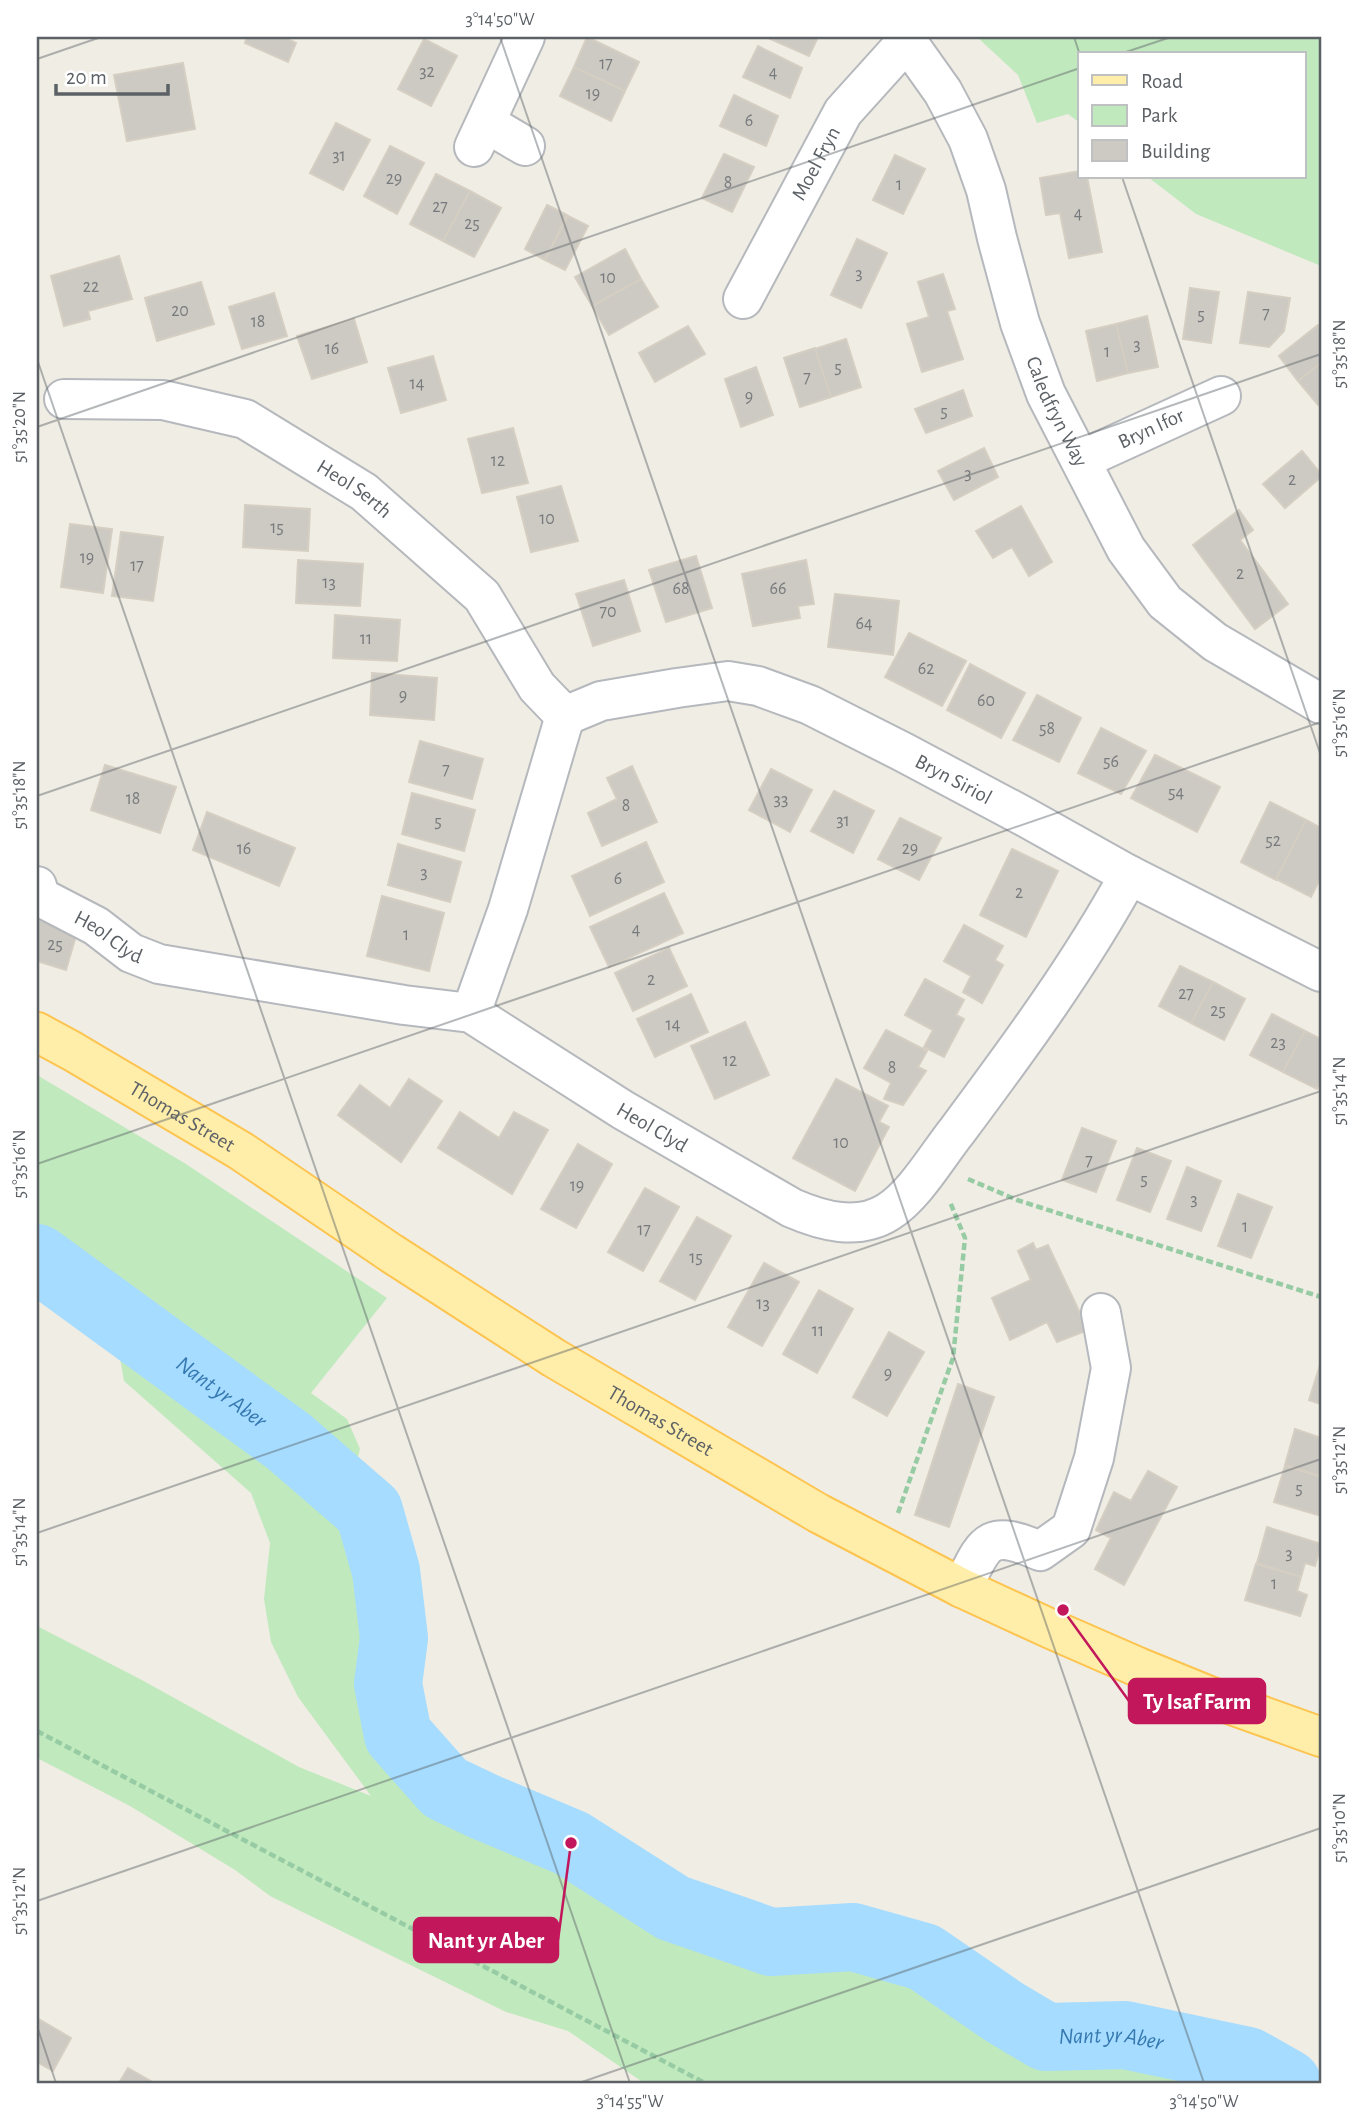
<svg xmlns="http://www.w3.org/2000/svg" width="1358" height="2120" font-family="'Alegreya Sans',sans-serif">
	<style>
		.green { fill: #c1e9be }
		.lines { fill: none; stroke-linecap: round; stroke-linejoin: round }
		.river { stroke: #a5dcff; stroke-width: 68 }
		.building { fill: #cdc9c3; stroke: #d5cec2; stroke-width: 2 }
		.minor-casing { stroke: #b5b8bc; stroke-width: 42 }
		.major-casing { stroke: #fdc450; stroke-width: 42 }
		.path { stroke: #96cba3; stroke-width: 4.5; stroke-dasharray: 7 3.5; stroke-linecap: butt }
		.minor { stroke: #fff; stroke-width: 38 }
		.major { stroke: #ffedaa; stroke-width: 38 }
		.ticks { fill: none; stroke: #5c6166; stroke-width: 2; stroke-opacity: 0.45 }
		.labels { text-anchor: middle; dominant-baseline: central; stroke-width: 6; stroke-linejoin: round; paint-order: stroke }
		.number-label { font-size: 18px; fill: #787b7d }
		.street-label { font-size: 21px; fill: #5c6166; stroke: #fff }
		.water-label { font-size: 23px; font-style: italic; fill: #3678b1; stroke: #fff }
		.leader { fill: none; stroke: #c2185b; stroke-width: 2.5 }
		.callout-dot { fill: #c2185b; stroke: #fff; stroke-width: 2.5 }
		.callout { fill: #c2185b; stroke: #c2185b; stroke-width: 2.5 }
		.callout-label { font-size: 23px; text-anchor: middle; font-weight: bold; fill: #fff }
		.neatline { fill: none; stroke: #5c6166; stroke-width: 2.5 }
		.ticks-label { font-size: 18px; text-anchor: middle; fill: #5c6166 }
	</style>
	<rect width="100%" height="100%" fill="#f0ede4"/>
	<path class="green" d="M977,37H1321V266L1196,214L1148,177H1304V54H1080V123L1068,114L1037,123L1018,75Z
		M37,1075L186,1164L387,1298L311,1393L347,1419L360,1449L349,1493L369,1511L386,1571L394,1638L388,1684L398,1735L445,1788L485,1807L571,1843L674,1908L771,1942L853,1937L924,1957L1004,2012L1046,2037L1125,2035L1248,2061L1287,2083H644L568,2031L506,2012L270,1896L235,1870L130,1806L37,1758V1626L140,1679L299,1767L371,1796L298,1697L271,1642L264,1599L270,1543L251,1493L124,1381L112,1313L37,1258Z"/>
	<g class="lines">
		<path class="river" id="s1" d="M37,1258L288,1441L369,1511L386,1571L394,1638L388,1684L398,1735L445,1788L485,1807L571,1843L673,1908L771,1942L853,1937L924,1957L1004,2012L1046,2037L1125,2035L1248,2061L1287,2083"/>
	</g>
	<path class="building" d="M247,37H284L296,43L288,62L245,43Z
		M587,37L639,62L625,91L574,67Z
		M766,37H818L809,56Z
		M424,39L457,56L431,106L398,89Z
		M758,46L802,68L790,98L743,77Z
		M183,63L195,129L127,141L114,75Z
		M574,67L625,91L611,121L560,96Z
		M734,95L778,116L766,146L720,126Z
		M336,123L370,140L343,190L310,173Z
		M390,146L424,163L397,214L364,196Z
		M724,154L754,167L732,212L702,198Z
		M895,155L925,169L903,214L873,200Z
		M1080,171V177H1087L1102,252L1069,258L1060,213L1046,215L1040,178Z
		M436,174L470,191L443,241L410,224Z
		M470,191L501,208L474,257L443,241Z
		M547,205L567,215L545,260L525,249Z
		M568,216L588,226L565,270L545,260Z
		M857,239L887,253L861,308L831,295Z
		M625,249L641,279L592,306L575,277Z
		M119,256L132,299L88,311L90,319L64,326L51,276Z
		M943,274L955,309L947,311L963,359L922,372L907,324L929,317L918,282Z
		M641,279L658,307L609,335L592,306Z
		M201,282L214,324L157,341L145,298Z
		M1190,288L1219,292L1211,343L1183,339Z
		M1248,292L1290,298L1284,331L1269,347L1240,343Z
		M274,293L287,336L242,349L229,307Z
		M1147,316L1158,367L1128,373L1116,324Z
		M354,319L367,362L312,379L297,336Z
		M1116,324L1128,373L1097,381L1086,331Z
		M1318,325L1321,329V363L1298,381L1279,356Z
		M688,326L705,354L655,382L639,353Z
		M846,339L861,387L831,397L815,349Z
		M815,348L831,397L800,407L784,358Z
		M433,356L446,400L401,413L388,368Z
		M1321,363V403L1318,405L1298,381Z
		M756,367L773,415L741,427L725,379Z
		M963,390L972,416L926,433L915,409Z
		M513,428L528,483L482,493L468,439Z
		M984,448L998,477L954,500L938,471Z
		M1302,451L1321,474V477L1285,508L1263,484Z
		M561,486L578,541L531,552L517,497Z
		M245,505L310,509L308,551L243,547Z
		M1021,506L1052,562L1029,576L1012,547L993,558L976,531Z
		M1239,510L1253,530L1240,540L1288,604L1255,629L1193,545Z
		M70,524L112,529L103,593L61,587Z
		M121,532L163,537L153,601L112,596Z
		M696,556L712,608L666,622L649,570Z
		M298,560L363,564L360,606L296,603Z
		M806,560L814,604L798,606L800,618L753,626L742,574Z
		M624,580L640,631L593,646L576,594Z
		M835,594L899,601L893,655L828,647Z
		M335,615L400,620L397,661L333,658Z
		M909,633L966,661L942,706L885,677Z
		M970,664L1025,693L1001,738L947,710Z
		M372,673L437,678L434,720L370,715Z
		M1037,695L1081,718L1059,762L1013,740Z
		M1101,728L1146,751L1121,794L1078,773Z
		M420,741L483,759L472,799L409,782Z
		M1155,755L1220,787L1197,832L1131,798Z
		M105,765L176,787L160,833L91,810Z
		M632,766L657,822L602,846L588,813L617,799L607,778Z
		M771,769L812,790L790,832L749,810Z
		M834,791L874,811L853,853L811,831Z
		M412,793L475,810L464,851L402,834Z
		M1270,802L1306,820L1276,880L1241,862Z
		M207,812L295,848L279,886L193,850Z
		M900,818L941,838L919,880L878,859Z
		M1306,820L1321,828V877L1311,897L1276,879Z
		M646,842L664,882L590,916L572,876Z
		M398,844L461,862L450,902L388,885Z
		M1012,849L1058,871L1026,937L980,915Z
		M664,893L683,933L609,967L590,927Z
		M382,896L444,913L429,971L367,956Z
		M37,917L78,929L66,970L37,961Z
		M964,925L1003,946L995,960L1003,965L982,1003L963,992L971,976L944,961Z
		M669,948L687,986L633,1011L615,973Z
		M1180,966L1213,982L1191,1023L1159,1006Z
		M925,979L964,1000L956,1015L964,1019L944,1057L924,1047L933,1030L905,1015Z
		M1213,982L1245,999L1224,1040L1191,1023Z
		M691,994L708,1032L655,1057L637,1019Z
		M1272,1014L1305,1031L1283,1072L1250,1055Z
		M745,1022L769,1075L715,1099L691,1046Z
		M886,1030L927,1051L918,1067L926,1071L903,1105L884,1099L891,1083L864,1068Z
		M1305,1031L1321,1039V1080L1317,1089L1283,1072Z
		M409,1079L442,1101L401,1162L338,1115L360,1085L390,1108Z
		M836,1079L888,1106L879,1122L889,1127L855,1191L793,1158Z
		M460,1112L499,1138L514,1112L548,1130L512,1194L438,1148Z
		M1082,1128L1116,1141L1096,1192L1062,1180Z
		M578,1144L612,1164L576,1228L541,1209Z
		M1137,1148L1171,1161L1150,1212L1117,1200Z
		M1187,1167L1221,1181L1201,1231L1167,1219Z
		M645,1188L679,1207L643,1271L608,1252Z
		M1238,1194L1272,1207L1251,1258L1218,1246Z
		M697,1217L731,1236L695,1300L660,1281Z
		M1033,1243L1036,1250L1048,1245L1088,1330L1057,1342L1047,1322L1010,1340L992,1298L1031,1280L1018,1251Z
		M764,1263L799,1282L762,1346L728,1327Z
		M819,1290L853,1309L817,1373L783,1354Z
		M889,1332L924,1352L887,1416L853,1397Z
		M1320,1365H1321V1404L1309,1400Z
		M958,1384L994,1397L949,1527L915,1515Z
		M1295,1429L1321,1438V1476L1285,1465Z
		M1285,1466L1321,1477V1516L1274,1502Z
		M1148,1471L1177,1487L1124,1585L1095,1569L1111,1538L1096,1530L1114,1492L1131,1501Z
		M1267,1527L1321,1544L1315,1566L1305,1563L1301,1577L1257,1563Z
		M1256,1564L1301,1577L1297,1591L1307,1595L1300,1616L1245,1600Z
		M37,2018L71,2038L53,2071L37,2062Z
		M128,2068L154,2083H119Z"/>
	<g class="lines">
		<g class="minor-casing">
			<g id="minor">
				<path id="s2" d="M904,37L943,92L968,139L986,190L997,238L1020,323L1046,394L1126,549L1165,602L1215,642L1321,704"/>
				<path d="M486,123L525,146"/>
				<path d="M474,147L525,37"/>
				<path id="s3" d="M743,299L843,112L907,41"/>
				<path id="s4" d="M64,399L163,400L245,419L364,492L482,596L537,687L565,716"/>
				<path id="s5" d="M1081,460L1221,396"/>
				<path id="s6" d="M565,716L601,701L677,688L728,681L758,686L810,705L903,752L1027,818L1129,875L1321,972"/>
				<path id="s7" d="M37,886L40,897L96,926L131,953L159,964L404,1005L471,1013L623,1110L792,1208C822,1221 858,1231 888,1212C915,1195 937,1156 957,1131C1018,1049 1080,965 1129,875"/>
				<path d="M471,1013L508,909L565,716"/>
				<path d="M962,1588C985,1542 987,1528 1040,1551L1071,1529L1094,1458L1111,1368L1101,1313"/>
			</g>
		</g>
		<g class="major-casing">
			<g id="major">
				<path id="s8" d="M37,1032L72,1051L241,1151L391,1253L554,1358L818,1513L962,1588L1051,1629L1138,1667L1229,1704L1321,1737"/>
			</g>
		</g>
		<path class="path" d="M968,1179L1017,1200L1321,1297
			M898,1513L953,1358L965,1238L950,1202
			M37,1731L705,2083"/>
		<use href="#minor" class="minor"/>
		<use href="#major" class="major"/>
	</g>
	<path class="ticks" d="M500,37L1204,2083M1074,37L1080,55M1120,54L1171,37M37,59L101,37M1122,177L1321,756M37,359L630,2083M37,427L1080,68M37,796L1321,354M37,1164L1321,722M37,1533L1321,1091M37,1901L1321,1459M37,2026L56,2083M579,2083L1321,1828"/>
	<g class="labels">
		<g class="number-label">
			<text x="606" y="64">17</text>
			<text x="427" y="72">32</text>
			<text x="773" y="73">4</text>
			<text x="593" y="94">19</text>
			<text x="749" y="121">6</text>
			<text x="339" y="156">31</text>
			<text x="394" y="179">29</text>
			<text x="728" y="183">8</text>
			<text x="899" y="185">1</text>
			<text x="440" y="207">27</text>
			<text x="1078" y="214">4</text>
			<text x="472" y="224">25</text>
			<text x="859" y="274">3</text>
			<text x="608" y="278">10</text>
			<text x="91" y="287">22</text>
			<text x="180" y="311">20</text>
			<text x="1266" y="314">7</text>
			<text x="1201" y="315">5</text>
			<text x="258" y="322">18</text>
			<text x="1137" y="345">3</text>
			<text x="332" y="349">16</text>
			<text x="1107" y="352">1</text>
			<text x="838" y="368">5</text>
			<text x="807" y="378">7</text>
			<text x="417" y="384">14</text>
			<text x="749" y="397">9</text>
			<text x="944" y="412">5</text>
			<text x="498" y="461">12</text>
			<text x="968" y="474">3</text>
			<text x="1292" y="480">2</text>
			<text x="547" y="519">10</text>
			<text x="277" y="528">15</text>
			<text x="87" y="558">19</text>
			<text x="137" y="566">17</text>
			<text x="1240" y="574">2</text>
			<text x="329" y="583">13</text>
			<text x="681" y="589">68</text>
			<text x="778" y="589">66</text>
			<text x="608" y="612">70</text>
			<text x="864" y="624">64</text>
			<text x="366" y="639">11</text>
			<text x="926" y="669">62</text>
			<text x="403" y="696">9</text>
			<text x="986" y="701">60</text>
			<text x="1047" y="729">58</text>
			<text x="1111" y="762">56</text>
			<text x="446" y="770">7</text>
			<text x="1176" y="793">54</text>
			<text x="133" y="799">18</text>
			<text x="781" y="800">33</text>
			<text x="626" y="806">8</text>
			<text x="843" y="821">31</text>
			<text x="438" y="822">5</text>
			<text x="1273" y="841">52</text>
			<text x="244" y="849">16</text>
			<text x="910" y="849">29</text>
			<text x="424" y="873">3</text>
			<text x="618" y="879">6</text>
			<text x="1019" y="893">2</text>
			<text x="636" y="930">4</text>
			<text x="406" y="935">1</text>
			<text x="55" y="945">25</text>
			<text x="651" y="980">2</text>
			<text x="1186" y="994">27</text>
			<text x="1218" y="1011">25</text>
			<text x="673" y="1025">14</text>
			<text x="1278" y="1043">23</text>
			<text x="730" y="1061">12</text>
			<text x="892" y="1068">8</text>
			<text x="841" y="1143">10</text>
			<text x="1089" y="1161">7</text>
			<text x="1144" y="1180">5</text>
			<text x="577" y="1186">19</text>
			<text x="1194" y="1200">3</text>
			<text x="1245" y="1227">1</text>
			<text x="644" y="1230">17</text>
			<text x="696" y="1258">15</text>
			<text x="763" y="1304">13</text>
			<text x="818" y="1331">11</text>
			<text x="888" y="1374">9</text>
			<text x="1299" y="1489">5</text>
			<text x="1289" y="1554">3</text>
			<text x="1274" y="1584">1</text>
		</g>
		<g class="street-label">
			<text stroke="none"><textPath href="#s3" startOffset="154">Moel Fryn</textPath></text>
			<text stroke="none"><textPath href="#s2" startOffset="408">Caledfryn Way</textPath></text>
			<text stroke="none"><textPath href="#s5" startOffset="77">Bryn Ifor</textPath></text>
			<text stroke="none"><textPath href="#s4" startOffset="313">Heol Serth</textPath></text>
			<text stroke="none"><textPath href="#s6" startOffset="415">Bryn Siriol</textPath></text>
			<text stroke="none"><textPath href="#s7" startOffset="91">Heol Clyd</textPath></text>
			<text stroke="none"><textPath href="#s8" startOffset="168">Thomas Street</textPath></text>
			<text stroke="none"><textPath href="#s7" startOffset="679">Heol Clyd</textPath></text>
			<text stroke="none"><textPath href="#s8" startOffset="735">Thomas Street</textPath></text>
		</g>
		<g class="water-label">
			<text stroke="none"><textPath href="#s1" startOffset="228">Nant yr Aber</textPath></text>
			<text stroke="none"><textPath href="#s1" startOffset="1446">Nant yr Aber</textPath></text>
		</g>
	</g>
	<path class="leader" d="M1063 1610L1129 1701M571 1843L558 1940"/>
	<g class="callout-dot">
		<circle cx="1063" cy="1610" r="7"/>
		<circle cx="571" cy="1843" r="7"/>
	</g>
	<g class="callout">
		<rect x="1129" y="1679" width="136" height="44" rx="7"/>
		<rect x="414" y="1918" width="144" height="44" rx="7"/>
	</g>
	<g class="callout-label">
		<text x="1197" y="1709">Ty Isaf Farm</text>
		<text x="486" y="1948">Nant yr Aber</text>
	</g>
	<rect width="1358" height="2120" fill="none" stroke="#ffffff" stroke-width="77"/>
	<rect x="1078" y="52" width="228" height="126" fill="#ffffff" stroke="#bec0c2" stroke-width="2"/>
	<rect x="1092" y="75" width="35" height="10" fill="#ffedaa" stroke="#bec0c2" stroke-width="2"/>
	<text x="1141" y="88" font-size="21" fill="#5c6166">Road</text>
	<rect x="1092" y="105" width="35" height="21" fill="#c1e9be" stroke="#bec0c2" stroke-width="2"/>
	<text x="1141" y="122" font-size="21" fill="#5c6166">Park</text>
	<rect x="1092" y="140" width="35" height="21" fill="#cdc9c3" stroke="#bec0c2" stroke-width="2"/>
	<text x="1141" y="158" font-size="21" fill="#5c6166">Building</text>
	<path d="M56 84v10h112v-10" fill="none" stroke="#5c6166" stroke-width="3.5"/>
	<text x="66" y="84" font-size="21" fill="#5c6166" stroke="#ffffff" stroke-width="5" paint-order="stroke">20 m</text>
	<rect x="38" y="38" width="1282" height="2044" class="neatline"/>
	<g class="ticks-label">
		<text x="500" y="25">3°14'50"W</text>
		<text transform="translate(1339 354) rotate(-90)" y="6">51°35'18"N</text>
		<text transform="translate(19 427) rotate(-90)" y="6">51°35'20"N</text>
		<text transform="translate(1339 723) rotate(-90)" y="6">51°35'16"N</text>
		<text transform="translate(19 795) rotate(-90)" y="6">51°35'18"N</text>
		<text transform="translate(1339 1091) rotate(-90)" y="6">51°35'14"N</text>
		<text transform="translate(19 1164) rotate(-90)" y="6">51°35'16"N</text>
		<text transform="translate(1339 1460) rotate(-90)" y="6">51°35'12"N</text>
		<text transform="translate(19 1532) rotate(-90)" y="6">51°35'14"N</text>
		<text transform="translate(1339 1828) rotate(-90)" y="6">51°35'10"N</text>
		<text transform="translate(19 1901) rotate(-90)" y="6">51°35'12"N</text>
		<text x="630" y="2107">3°14'55"W</text>
		<text x="1204" y="2107">3°14'50"W</text>
	</g>
</svg>
